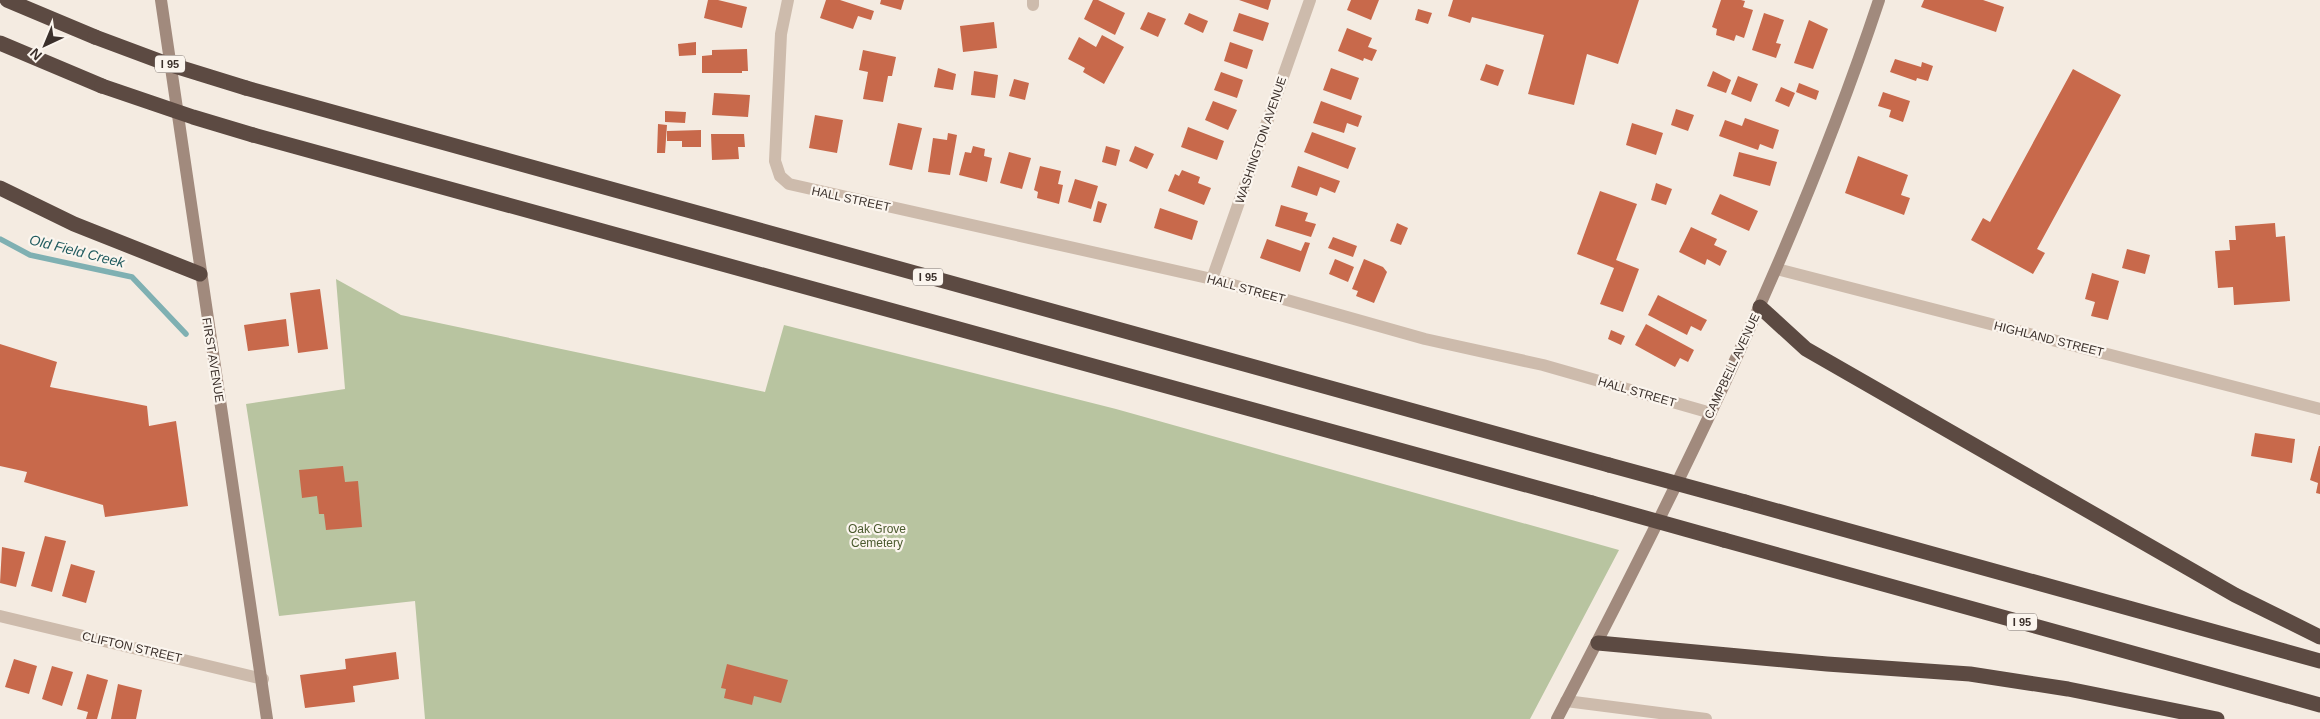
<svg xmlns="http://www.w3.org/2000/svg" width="2320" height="719" font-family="Helvetica,sans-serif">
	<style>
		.green { fill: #b8c4a0 }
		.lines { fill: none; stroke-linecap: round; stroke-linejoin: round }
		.stream { stroke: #7fb0b2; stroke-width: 5.5 }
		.building { fill: #c8694b }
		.street { stroke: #cdbbac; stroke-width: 12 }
		.secondary { stroke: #a18a7d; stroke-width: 12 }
		.highway { stroke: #5c4a42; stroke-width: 15 }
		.highway-bridge { stroke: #5c4a42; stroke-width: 15 }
		.labels { text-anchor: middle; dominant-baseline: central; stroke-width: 4.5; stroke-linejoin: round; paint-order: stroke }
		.shield { fill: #fbf5ee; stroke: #756b66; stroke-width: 1 }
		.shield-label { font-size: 11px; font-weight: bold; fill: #3b302b }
		.street-label { font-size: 12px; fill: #3b302b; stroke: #fbf5ee }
		.park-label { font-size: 12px; fill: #4a5a2e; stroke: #fbf5ee }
		.water-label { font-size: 14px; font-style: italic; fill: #1f5a5e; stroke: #fbf5ee }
	</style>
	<rect width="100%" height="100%" fill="#f4ebe1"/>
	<path class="green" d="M336,279L401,315L765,392L784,325L1116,409L1619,550L1530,719H425L415,601L279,616L246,404L345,389Z"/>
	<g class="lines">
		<path class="stream" d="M0,239L30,255L132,277L186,334"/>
	</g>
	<path class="building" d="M708,0H718L747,7L742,28L704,18Z
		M826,0H840L874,11L871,20L858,16L853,29L820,18Z
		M881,0H904L901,10L880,4Z
		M1093,0H1098L1125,13L1115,35L1084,19Z
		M1239,0H1271L1268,10Z
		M1351,0H1379L1371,20L1347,10Z
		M1453,0H1639L1618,64L1587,54L1574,105L1528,94L1544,35L1472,17L1470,23L1448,16Z
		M1721,0H1741L1745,1L1743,7L1753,10L1744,38L1736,35L1734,41L1716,35L1717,29L1712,27Z
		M1924,0H1983L2004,7L1996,32L1921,7Z
		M1418,9L1432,13L1428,24L1415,20Z
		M1148,12L1166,19L1158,37L1140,29Z
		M1189,13L1208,21L1203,33L1184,24Z
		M1239,13L1269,23L1263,41L1233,31Z
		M1764,13L1784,20L1776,43L1781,44L1776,58L1752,50Z
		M1809,20L1828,29L1813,69L1794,63Z
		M994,22L997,48L963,52L960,26Z
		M1347,28L1372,38L1368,47L1377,50L1372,61L1364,58L1363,61L1338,51Z
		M1102,35L1124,47L1104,84L1083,72L1085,68L1068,59L1079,37L1096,47Z
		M696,42V55L679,56L678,44Z
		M1230,42L1253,50L1247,69L1224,61Z
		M747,49L748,71H742V73H702V56L712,55V50Z
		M863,50L896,57L892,76H888L883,102L863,99L868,72L859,70Z
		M1895,59L1921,67L1922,62L1933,66L1928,81L1917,78L1916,81L1890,72Z
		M1486,64L1504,70L1498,86L1480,80Z
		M938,68L956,74L953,90L934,87Z
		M1331,68L1359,78L1351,100L1323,90Z
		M2073,69L2121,95L2037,249L2045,253L2033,274L1971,240L1983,218L1990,222Z
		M974,71L998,75L995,98L971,95Z
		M1713,71L1731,80L1726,93L1707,86Z
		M1221,72L1243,80L1237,98L1214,90Z
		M1738,76L1758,84L1751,102L1731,94Z
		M1014,79L1029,83L1025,100L1009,96Z
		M1799,83L1819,91L1816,100L1796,92Z
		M1781,87L1795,93L1789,107L1775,101Z
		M1883,92L1910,101L1903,122L1889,117L1891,110L1878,106Z
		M714,93L750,95L748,117L712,115Z
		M1213,101L1237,110L1228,130L1205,120Z
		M1321,101L1362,116L1358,127L1347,123L1344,133L1313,123Z
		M1676,109L1694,115L1688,131L1671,125Z
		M665,111L686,112L685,123L665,122Z
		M815,115L843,120L837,153L809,148Z
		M1745,118L1779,130L1773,149L1760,144L1758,150L1719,136L1725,120L1742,126Z
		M898,123L922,128L912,170L889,165Z
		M1632,123L1663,133L1656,155L1626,145Z
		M658,124L667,125L665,153H657Z
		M1188,127L1224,141L1217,160L1181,147Z
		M701,130V147H682V141H667V131Z
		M1312,132L1356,148L1348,169L1304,152Z
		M948,133L957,135L950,175L928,172L933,138L947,140Z
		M711,134H744L745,147H738L739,159L712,160Z
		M973,146L985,149L984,156L992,158L987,182L959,175L965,152L971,153Z
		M1106,146L1120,150L1116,166L1102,162Z
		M1135,146L1154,154L1147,169L1129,161Z
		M1009,152L1031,158L1022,189L1000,183Z
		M1739,152L1777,162L1770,186L1733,176Z
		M1858,156L1908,175L1901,195L1910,198L1904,215L1845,193Z
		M1040,166L1061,171L1058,184L1063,185L1059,204L1037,198L1038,192L1034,190Z
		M1298,166L1340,181L1335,193L1320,187L1317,196L1291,187Z
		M1182,170L1200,177L1198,183L1211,188L1204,205L1168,191L1175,174L1179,176Z
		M1075,179L1098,186L1091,209L1068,202Z
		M1656,183L1672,189L1666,205L1651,200Z
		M1600,191L1637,204L1616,260L1639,269L1623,312L1600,304L1614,268L1577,254Z
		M1720,194L1758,211L1749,231L1711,214Z
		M1098,201L1107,204L1101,223L1093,221Z
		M1281,205L1308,213L1305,221L1316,224L1311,237L1275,226Z
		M1160,208L1198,221L1192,240L1154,228Z
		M1397,223L1408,228L1401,245L1390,241Z
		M2275,223L2276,237L2285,236L2290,301L2234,305L2233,287L2218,288L2215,251L2230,250L2229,240H2236L2235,226Z
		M1691,227L1717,239L1714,245L1727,251L1720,266L1707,259L1705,265L1679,252Z
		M1333,237L1357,246L1353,257L1328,248Z
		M1267,239L1301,251L1305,242L1310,243L1300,272L1260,258Z
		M2127,249L2150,255L2145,274L2122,268Z
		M1335,259L1354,267L1348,282L1329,274Z
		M1364,259L1383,267L1387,272L1374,303L1356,296L1358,291L1352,289Z
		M2092,273L2119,281L2108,320L2091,316L2095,302L2085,299Z
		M320,289L328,349L298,353L290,293Z
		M1658,295L1707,320L1701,331L1691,326L1687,335L1648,315Z
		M286,319L289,346L248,351L244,325Z
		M1646,324L1694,350L1688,362L1680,358L1675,367L1635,345Z
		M1611,330L1625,336L1621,345L1608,339Z
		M0,344L57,362L50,387L147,406L149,426L176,421L188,506L105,517L103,505L24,482L27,472L0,466Z
		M2255,433L2295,439L2292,463L2251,456Z
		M2319,446H2320V494L2316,493L2318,483L2310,480Z
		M343,466L345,482L358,481L362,527L326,530L324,514H319L317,496L302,498L299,470Z
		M45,536L66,541L52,592L31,586Z
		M2,547L25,552L16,587L0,583Z
		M71,564L95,571L86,603L62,596Z
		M396,652L399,679L353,686L355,702L305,708L300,675L346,669L345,659Z
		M14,659L37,666L29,694L5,687Z
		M727,664L788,680L781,703L754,696L752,705L724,698L726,689L721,688Z
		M52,666L73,672L62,706L42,699Z
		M87,674L108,680L97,719H86L88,712L77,709Z
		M118,684L142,690L136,719H111Z"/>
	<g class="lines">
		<path class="street" d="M788,0L781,34L775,161L780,176L789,184L1212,279L1425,339L1543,365L1711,413
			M1033,5V0
			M1777,269L2320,409
			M1212,279L1310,0
			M0,616L263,679
			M1566,701L1706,719"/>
		<path class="secondary" d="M161,0L267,719
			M1557,719C1679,486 1796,250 1879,0"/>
		<path class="highway" d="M7,0L95,37
			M0,43L102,86
			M246,88L1609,465
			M253,135L1592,503
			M0,188L74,224L200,274
			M1760,307L1806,349L2235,595L2320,637
			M1745,502L2320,661
			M1724,540L2320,705
			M1598,643L1827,664L1970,674L2068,689L2217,719"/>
		<path class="highway-bridge" d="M95,37L162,62L246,88
			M102,86L193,117L253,135
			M1609,465L1745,502
			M1592,503L1724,540"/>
	</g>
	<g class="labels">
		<g class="shield">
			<rect x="155" y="55.5" width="30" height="17" rx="4"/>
			<rect x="913" y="268.5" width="30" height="17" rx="4"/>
			<rect x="2007" y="613.5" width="30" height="17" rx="4"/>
		</g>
		<g class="shield-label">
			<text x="170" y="64">I 95</text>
			<text x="928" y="277">I 95</text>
			<text x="2022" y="622">I 95</text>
		</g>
		<g class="street-label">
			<text transform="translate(1261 140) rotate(-71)">WASHINGTON AVENUE</text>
			<text transform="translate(851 199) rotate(12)">HALL STREET</text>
			<text transform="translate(1246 289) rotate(15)">HALL STREET</text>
			<text transform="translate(2049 339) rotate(14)">HIGHLAND STREET</text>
			<text transform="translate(213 360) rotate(81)">FIRST AVENUE</text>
			<text transform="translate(1732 366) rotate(-65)">CAMPBELL AVENUE</text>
			<text transform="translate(1637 392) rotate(16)">HALL STREET</text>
			<text transform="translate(132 647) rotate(13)">CLIFTON STREET</text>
		</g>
		<g class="park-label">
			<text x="877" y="529">Oak Grove<tspan x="877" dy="14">Cemetery</tspan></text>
		</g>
		<g class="water-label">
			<text transform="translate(77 251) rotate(14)">Old Field Creek</text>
		</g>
	</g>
	<g transform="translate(45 45) rotate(224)" stroke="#fbf5ee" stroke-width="4" paint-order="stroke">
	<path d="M0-4L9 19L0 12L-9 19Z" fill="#3b302b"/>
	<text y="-8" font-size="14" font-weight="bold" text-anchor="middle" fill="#3b302b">N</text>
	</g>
</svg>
